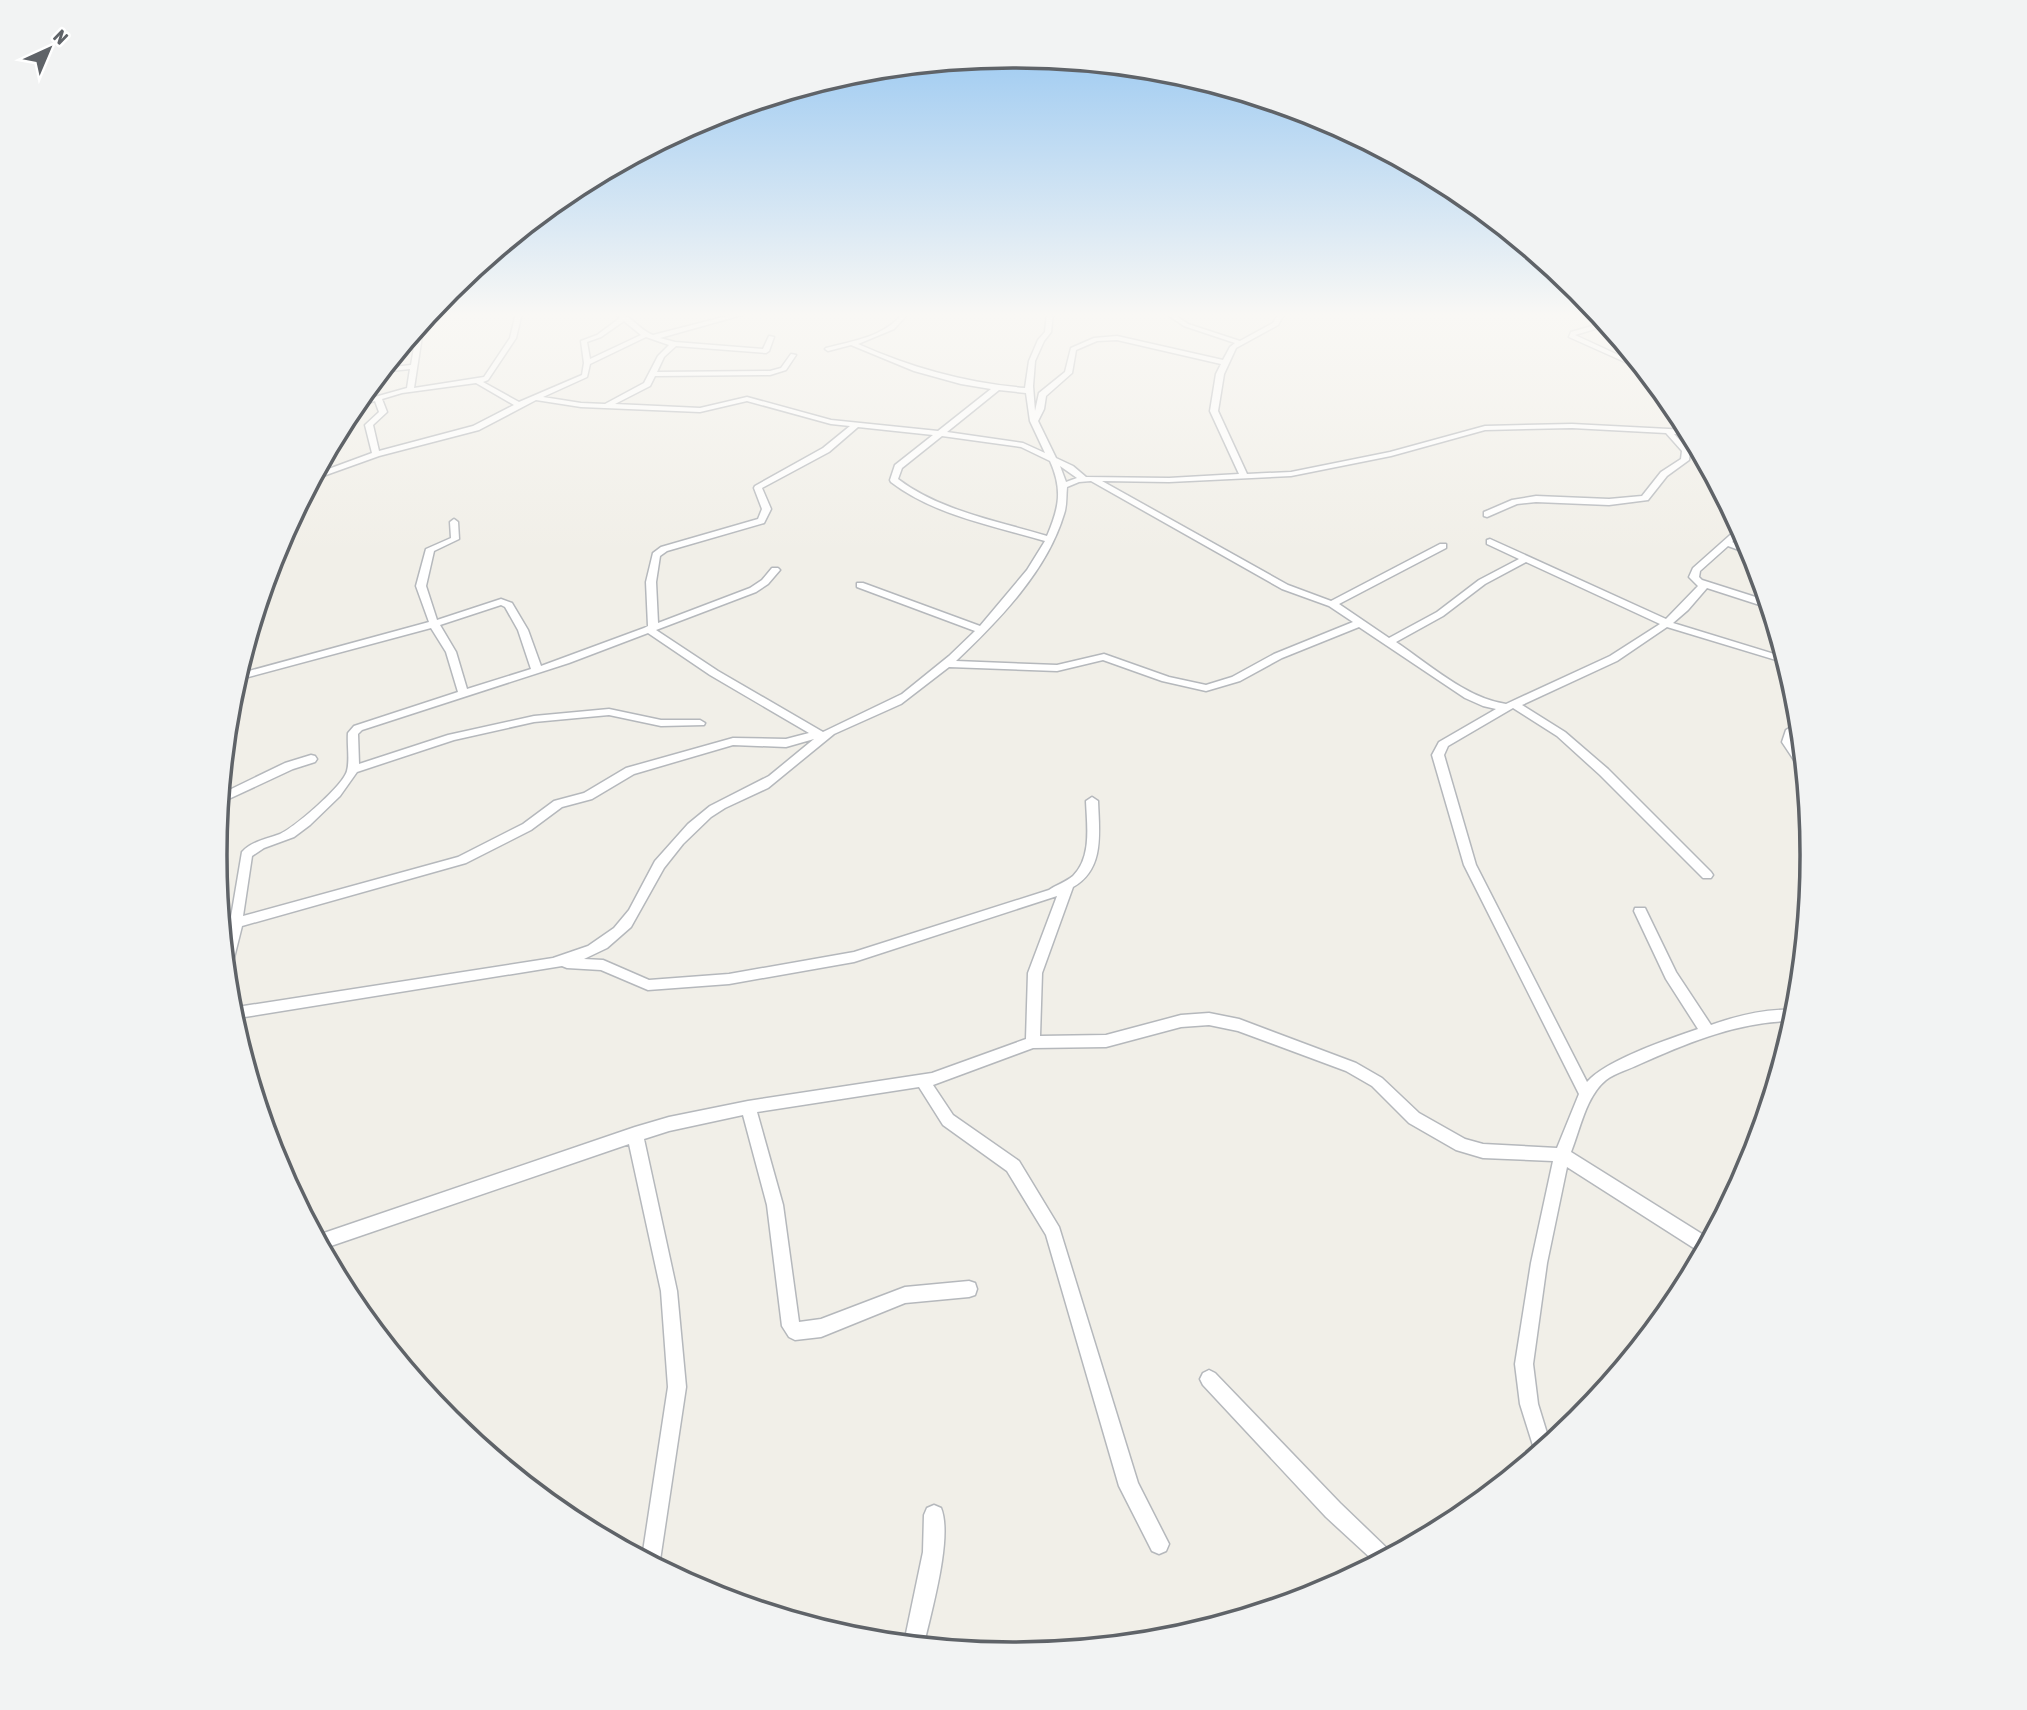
<svg xmlns="http://www.w3.org/2000/svg" width="2027" height="1710" font-family="'Asap Condensed',sans-serif">
	<style>
		.lines { fill: none; stroke-linecap: round; stroke-linejoin: round }
		.minor-casing { stroke: #b5b8bc; stroke-width: 3 }
		.minor { fill: #fff; fill-rule: evenodd }
		.rim { fill: none; stroke: #5f6368; stroke-width: 3.5 }
	</style>
	<rect width="100%" height="100%" fill="#f1efe8"/>
	<g class="lines">
		<g class="minor-casing">
			<path id="minor" d="M516,313H522L516,338L488,380L483,382L519,402L582,375L584,363L581,341L597,335L620,318L615,313C630,313 639,330 653,335L739,313H749L660,338L675,342L763,349L769,336L774,337L769,351L766,353L676,346L664,357L657,372L770,371L781,368L791,354L796,355L786,370L770,375L655,376L650,386L615,404L700,408L747,397L831,420L938,431L991,389L961,384L914,371L851,345L828,351L825,349L826,348C852,341 885,337 903,313H909L894,329L858,344C912,368 966,383 1025,388L1029,361L1038,340L1045,332L1047,313H1053L1051,332L1044,341L1035,361L1033,386L1035,411L1039,393L1065,372L1071,348L1094,338L1117,336L1223,360L1230,347L1235,343L1184,326L1165,313H1172L1188,324L1240,341L1273,323L1279,313H1285L1278,325L1236,348L1224,374L1218,411L1247,474L1291,472L1390,452L1485,426L1572,424L1688,430L1690,434H1674L1690,451L1689,460L1667,476L1648,500L1609,505L1536,502L1517,504L1487,517L1484,516V512L1512,500L1536,496L1609,499L1642,496L1661,472L1681,459L1682,451L1666,433L1572,428L1485,430L1391,456L1291,476L1169,482L1102,481L1288,585L1331,601L1440,544H1446V548L1339,604L1389,638L1437,612L1479,580L1519,559L1487,544V540L1490,539L1666,619L1698,586L1689,577L1693,568L1738,528H1740L1743,533L1732,542L1752,550L1753,555L1728,546L1700,571L1699,577L1702,580L1768,601L1769,608L1707,588L1688,610L1673,623L1784,657L1786,663L1667,627L1617,661L1522,705L1565,732L1608,769L1711,872L1713,875L1711,878H1703L1600,775L1557,736L1513,708L1448,746L1444,755L1476,865L1587,1082C1606,1060 1669,1039 1698,1029L1666,979L1634,911L1635,908H1645L1676,972L1711,1025C1739,1015 1767,1008 1797,1010L1794,1021C1740,1021 1689,1042 1640,1064C1630,1069 1615,1073 1606,1080C1586,1096 1580,1130 1571,1152L1710,1239L1703,1253L1700,1252L1567,1167L1547,1263L1533,1364L1538,1404L1550,1443L1536,1455L1520,1404L1515,1364L1531,1263L1553,1161L1483,1158L1456,1150L1409,1123L1372,1086L1346,1071L1238,1031L1209,1025L1181,1027L1106,1047L1033,1048L933,1085L953,1115L1019,1161L1059,1227L1138,1483L1169,1544L1166,1551L1159,1554L1152,1551L1119,1486L1046,1235L1007,1171L943,1125L919,1087L757,1112L783,1205L799,1322L821,1319L905,1287L969,1281L975,1283L977,1289L975,1295L969,1297L905,1303L821,1337L795,1340L789,1337L782,1326L767,1205L743,1115L669,1131L644,1139L677,1291L686,1387L659,1567L642,1558L668,1387L661,1291L629,1144L322,1249L315,1236L635,1127L669,1117L748,1101L932,1073L1026,1039L1028,973L1057,896L854,962L729,984L648,990L601,970L567,968L562,966L232,1019L231,1008L553,958L588,946L614,928L629,910L655,861L688,824L710,806L769,776L814,739L786,747L733,745L634,774L592,799L562,807L531,830L466,863L242,926L232,966L230,970L226,971L223,946L230,923L242,852C252,841 267,839 280,834C295,827 343,786 347,771C350,760 347,744 348,733L354,726L458,692L446,652L431,628L237,680L238,674L429,622L416,586L426,549L451,538L450,522L454,519L458,522L459,539L434,551L426,586L437,620L501,599L512,603L528,630L541,666L644,628L648,626L646,582L653,553L661,547L758,519L762,509L754,488L755,486L823,448L850,426L831,424L747,401L700,412L581,407L536,400L479,430L379,456L312,480L315,474L372,453L365,425L379,412L375,401L353,407L357,402L407,388L410,369L381,372L385,368L411,365L416,336L414,332L418,327L422,336L414,388L484,377L510,338ZM624,321L641,335L590,359L587,342L601,337ZM646,337L669,345L658,356L644,383L605,404L581,403L543,397L587,377L590,364ZM1117,340L1221,364L1216,374L1210,411L1239,474L1169,478L1086,477L1073,466L1056,458L1038,421L1044,409L1046,396L1072,373L1076,350L1097,341ZM476,383L514,405L473,426L379,451L373,425L387,412L382,399L402,393ZM999,390L1026,393L1030,421L1045,453L1023,443L947,432ZM858,427L933,435L895,465L890,480L891,482C934,515 994,526 1045,541L1027,570L980,626L863,583H857V587L975,631L949,656L902,694L823,732L718,671L656,630L756,592L768,584L780,570L778,568H772L762,580L750,588L658,623L656,582L660,556L667,551L764,523L771,509L762,488L829,452ZM942,436L1021,447L1050,461C1063,490 1059,508 1047,536C998,521 940,511 898,479L902,468ZM1060,466L1077,478L1066,482ZM1091,481L1282,589L1329,606L1353,622L1274,654L1232,677L1206,685L1169,677L1104,654L1057,665L956,661C999,620 1047,571 1064,514C1067,506 1066,496 1067,487L1079,482ZM1526,562L1660,624L1610,656L1506,704C1466,698 1429,664 1396,642L1443,616L1485,584ZM501,605L505,607L518,630L531,669L467,689L456,652L440,625ZM1359,627L1465,698L1483,706L1496,709L1439,742L1432,755L1464,865L1579,1094L1557,1148L1483,1144L1465,1139L1419,1113L1382,1078L1356,1063L1239,1019L1209,1013L1181,1015L1106,1035L1040,1036L1042,973L1073,887C1105,869 1099,832 1098,801L1092,797L1086,801C1087,826 1092,857 1073,876C1066,882 1056,885 1049,890L854,952L729,974L649,980L603,960L584,959L607,948L631,927L664,868L683,844L711,817L725,808L768,788L834,734L901,704L949,667L1057,671L1103,660L1162,681L1206,691L1240,681L1282,658ZM648,633L710,675L809,733L786,739L733,738L626,768L584,793L554,801L523,824L458,857L243,916L252,856L264,848L294,837L310,825L340,796L357,772L454,740L534,722L609,715L661,726L704,725L705,723L700,720H661L609,709L534,716L448,735L359,764L358,734L362,730L569,663Z
				M1591,313H1597L1605,326L1575,335L1640,365L1645,371L1569,337L1571,332L1599,324Z
				M1799,722L1800,730L1795,734L1794,742L1803,756L1804,770L1800,769L1782,742L1786,730Z
				M311,755L315,756L317,759L315,762L293,769L220,803L221,794L285,763Z
				M1209,1370L1215,1373L1340,1503L1393,1554L1376,1563L1326,1517L1203,1385L1200,1379L1203,1373Z
				M934,1505L941,1508C953,1537 931,1612 924,1644L904,1643L923,1552L924,1515L927,1508Z"/>
		</g>
		<use href="#minor" class="minor"/>
	</g>
	<linearGradient id="sky" x2="0" y2="1"><stop stop-color="#8fc3f1"/><stop offset="0.57" stop-color="#f9f8f5"/><stop offset="1" stop-color="#f9f8f5" stop-opacity="0"/></linearGradient>
	<rect width="2027" height="552" fill="url(#sky)"/>
	<path d="M0 0H2027V1710H0ZM1013 68H1014A786 786 0 0 1 1800 854V856A786 786 0 0 1 1014 1642H1013A786 786 0 0 1 227 856V854A786 786 0 0 1 1013 68Z" fill="#f2f3f3" fill-rule="evenodd"/>
	<path class="rim" d="M1013 68H1014A786 786 0 0 1 1800 854V856A786 786 0 0 1 1014 1642H1013A786 786 0 0 1 227 856V854A786 786 0 0 1 1013 68Z"/>
	<g transform="translate(49 49) rotate(44)" stroke="#ffffff" stroke-width="5" paint-order="stroke">
	<path d="M0-5L12 26L0 18L-12 26Z" fill="#5f6368"/>
	<text y="-10" font-size="19" font-weight="bold" text-anchor="middle" fill="#5f6368">N</text>
	</g>
</svg>
